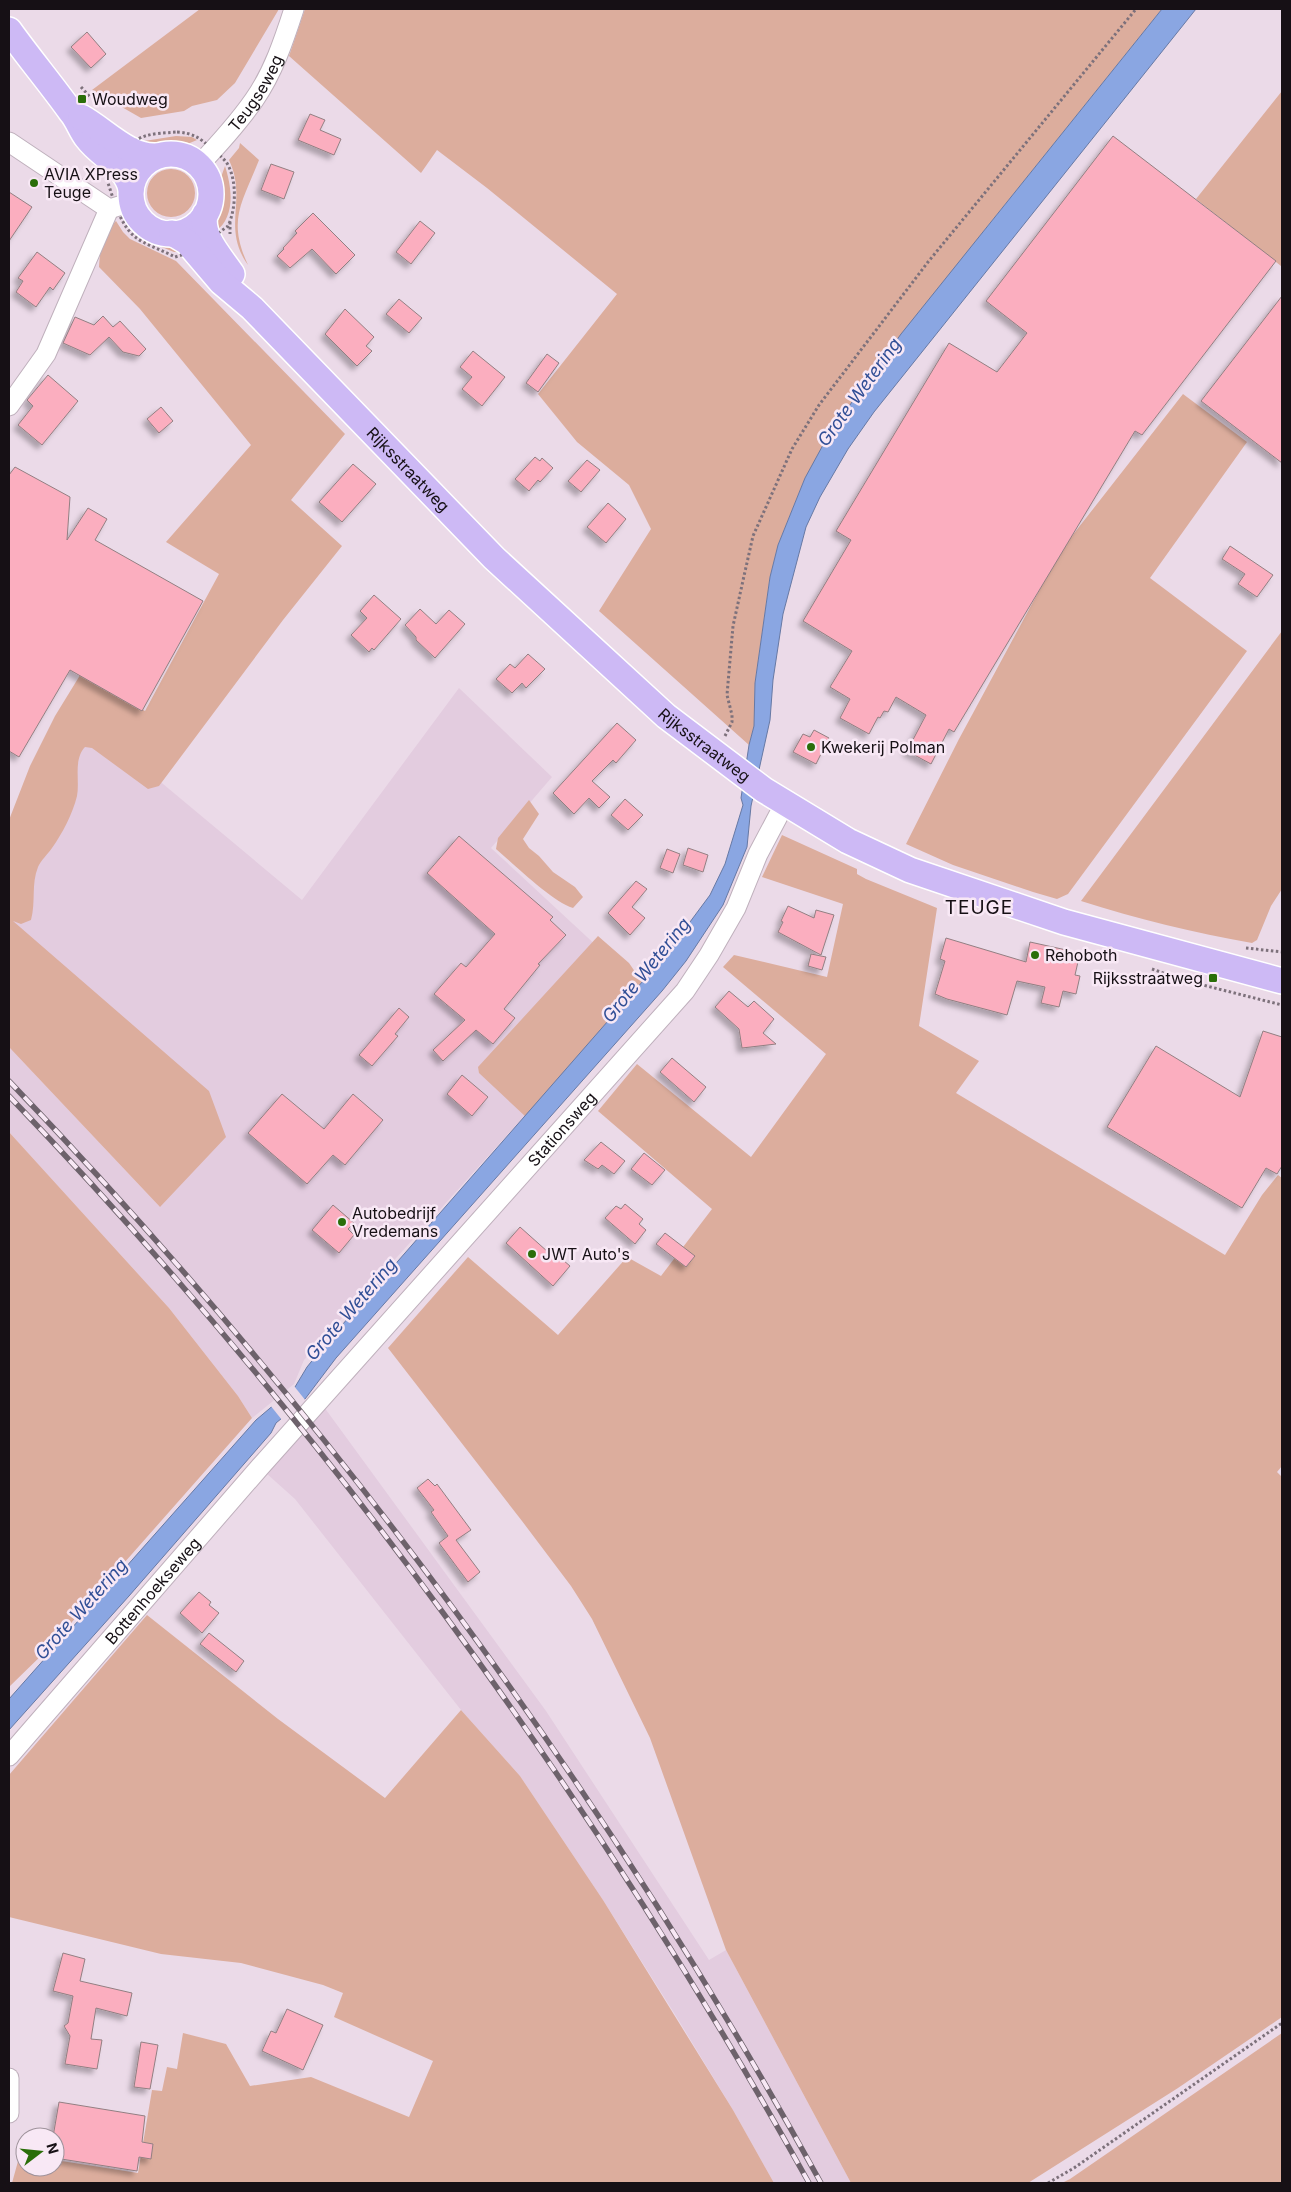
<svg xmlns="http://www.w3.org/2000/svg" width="1291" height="2192" font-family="Inter,sans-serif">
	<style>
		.built { fill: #e3ccdf }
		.green { fill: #dcad9d }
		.water { fill: #8aa6e2; stroke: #6779a4 }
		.pier { fill: #ebdae8 }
		.building { fill: #fbaebf; stroke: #927f82; filter: url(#shadow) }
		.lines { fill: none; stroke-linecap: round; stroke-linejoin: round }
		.minor-casing { stroke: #bfb0bc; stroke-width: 21 }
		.major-casing { stroke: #fff; stroke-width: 28 }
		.path { stroke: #7d717b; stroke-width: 3; stroke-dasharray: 2.5 2.5; stroke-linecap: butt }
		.minor { stroke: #fff; stroke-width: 19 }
		.major { stroke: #cdb9f5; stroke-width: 25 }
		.rail-casing { stroke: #6d626b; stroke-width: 5.5 }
		.rail { stroke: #f8e8f5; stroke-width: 4; stroke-dasharray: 11; stroke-linecap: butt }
		.poi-dot { fill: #2a6e09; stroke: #f8e8f5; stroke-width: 2 }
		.labels { text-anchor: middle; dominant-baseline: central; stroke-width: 5; stroke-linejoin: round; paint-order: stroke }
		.street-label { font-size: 16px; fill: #161015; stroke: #f8e8f5 }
		.poi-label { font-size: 16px; fill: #161015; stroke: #f8e8f5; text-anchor: start }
		.water-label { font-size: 18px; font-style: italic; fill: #314f96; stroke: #f8e8f5 }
		.quarter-label { font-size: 19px; letter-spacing: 1px; fill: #161015; stroke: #f8e8f5 }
	</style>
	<defs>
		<filter id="shadow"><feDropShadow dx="-4.5" dy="4.5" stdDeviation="2.5" flood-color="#0004"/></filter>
	</defs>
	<rect width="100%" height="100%" fill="#ebdae8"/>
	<path class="built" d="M459,688L552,777L491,848L641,987L304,1360L294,1384L252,1418L238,1396L169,1308L9,1132V1047L160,1207L9,922L66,703L302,900Z
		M324,1407L546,1711L709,1960L726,1950L851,2183H774L733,2110L676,2016L603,1900L520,1776L461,1710L295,1499L266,1473Z"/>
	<path class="green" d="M200,9H279L235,83L217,100L192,106L184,111L141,118L92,90Z
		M305,9H1162L986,228L805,478L778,545L770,577L755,683L754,726L749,745L599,611L651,529L629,485L577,442L538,394L617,294L487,188L437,150L421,173L289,56Z
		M1282,91V264L1281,266L1196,199Z
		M176,136L192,137L197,140L185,145L169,144L158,146L138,142Z
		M240,143L259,160C242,203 227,220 248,265C221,227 248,200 229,160L239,148Z
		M225,166C232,188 236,217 215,232V216L220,199V180Z
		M147 193a24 24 0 1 1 48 0a24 24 0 1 1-48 0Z
		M125,215H128C142,244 169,235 181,252H174C150,242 137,241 125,215Z
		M116,221L123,232L130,239L176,261L345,434L291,500L342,546L283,620L159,786L148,789L92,748L85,747C73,760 80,780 77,796C73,813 62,834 52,848C48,854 41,860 38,867C31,884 36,902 31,920L21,924L13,921L209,1091L226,1137L160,1207L9,1047V820L30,766L55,716L82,672L145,711L219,574L166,542L251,445L140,309L99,267C100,249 102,233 116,221Z
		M1183,394L1247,442L1150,578L1247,651L1068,894L1057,899L1033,892L953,865L906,844L959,739L1061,550Z
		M1282,631V889L1271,906L1257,940L1252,943C1195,933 1137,919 1081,901Z
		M529,800L539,814L523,839L529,848L539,856L553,872L575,887L583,897L573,908C551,901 515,865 496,849L498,838Z
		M782,835L857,869V874L866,879L937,908L919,1026L979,1061L956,1093L1225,1255L1262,1195L1278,1175L1282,1178V1466L1277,1472L1282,1477V2017L1178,2088L1028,2183H851L726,1950L650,1738L592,1619L571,1586L522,1521L388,1348L468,1257L558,1335L627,1257L661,1276L712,1209L598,1111L637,1064L751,1157L826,1054L723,967L734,955L827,977L843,904L762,877Z
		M598,936L629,963L642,982L526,1117L479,1073L478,1067Z
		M9,1132L169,1308L238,1396L252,1418L49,1648L9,1687Z
		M147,1615L278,1719L385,1798L461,1710L520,1776L603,1900L733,2110L774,2183H12L20,2154L25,2155V2167H55V2160L138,2173L152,2090L162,2091L167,2067L177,2069L183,2033L226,2044L250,2086L311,2077L409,2117L433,2061L334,2017L343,1993L323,1985L241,1963L161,1954L9,1917V1775Z
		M1282,2033V2183H1062L1070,2179Z"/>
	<path class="water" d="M1162,9H1196L874,412L848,449L820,497L806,527L783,614L773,680L770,720L751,806L747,847L723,905L686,961L662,991L336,1358L305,1399L276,1423L271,1433L129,1596L9,1730V1699L256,1420L295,1387L307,1367L328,1341L664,957L710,895L725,864L743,805L741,798L749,745L754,726L755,683L770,577L778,545L805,478L829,434L901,334Z"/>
	<path class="pier" d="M294,1386L306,1401L282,1420L270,1405Z"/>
	<path class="building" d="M87,32L106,54L91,68L71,47Z
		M310,114L325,120L320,130L341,139L334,155L298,140Z
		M1113,136L1276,261L1142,435L1135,431L954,732L949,729L931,764L907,751L926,715L896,697L888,712L884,711L880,718L878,717L869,734L840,718L850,699L830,687L852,651L803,621L851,540L836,531L949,343L997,372L1027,333L986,301Z
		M271,164L294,172L284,199L261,190Z
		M9,192L32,207L9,241Z
		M313,213L355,255L336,274L312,249L290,268L277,256L284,249L283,248L297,233L295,231Z
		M420,221L435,233L411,264L396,252Z
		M37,252L65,273L53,290L50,287L36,307L16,292L23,281L18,278Z
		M1282,296V463L1201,401Z
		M399,299L422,318L409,333L386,314Z
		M345,309L374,337L366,346L372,351L357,366L325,334Z
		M103,316L113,327L120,321L146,349L139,356L123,352L109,337L90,355L63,343L75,317L94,325Z
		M473,351L505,377L482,406L462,389L472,377L460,367Z
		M547,354L559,363L538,392L526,383Z
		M48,375L78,401L42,445L18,425L33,406L27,400Z
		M161,407L173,421L159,433L147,419Z
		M535,457L540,461L542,458L553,468L540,482L538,480L529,491L515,479Z
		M587,460L600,470L581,492L568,481Z
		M353,464L376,484L342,522L319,502Z
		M15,467L70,497L67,540L88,508L107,519L95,540L203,601L142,711L70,670L19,757L9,751V475Z
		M608,503L626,519L606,543L587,527Z
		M1230,546L1273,575L1257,597L1238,584L1245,574L1222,559Z
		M374,595L401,619L374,650L372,648L369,652L351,635L367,618L360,611Z
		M420,609L436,624L449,610L465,624L435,658L416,640V637L405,625Z
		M528,654L545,669L526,688L522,683L512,693L496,679L510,664L515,668Z
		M617,723L636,740L616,763L613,760L592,781L610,797L599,808L589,798L574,814L553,793Z
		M814,730L829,738L816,764L793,752L803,734L810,737Z
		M625,799L643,815L628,830L611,815Z
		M459,836L553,917L550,920L566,935L538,964L540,965L504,1009L515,1018L493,1044L476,1030L443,1061L433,1050L465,1020L434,994L461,963L466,967L495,934L427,873Z
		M688,848L708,855L703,872L683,865Z
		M667,849L680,854L673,873L660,868Z
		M636,881L647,889L632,907L645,918L630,935L608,913Z
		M788,906L814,918L816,910L834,915L821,955L778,932L783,922L781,921Z
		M946,938L1026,962L1030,942L1080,953L1075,975L1080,976L1076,994L1063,991L1059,1007L1041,1003L1045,987L1017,981L1007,1015L947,999L935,994L945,961L940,959Z
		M811,954L826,957L822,970L808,966Z
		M729,991L748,1007L754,1001L774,1019L763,1033L776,1044L742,1048L739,1029L715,1007Z
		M399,1008L409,1017L395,1034L398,1036L372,1066L359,1055Z
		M1263,1031L1282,1037V1166L1277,1174L1266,1168L1242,1208L1107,1127L1156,1046L1240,1097Z
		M672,1058L706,1087L694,1102L660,1072Z
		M462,1075L488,1097L472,1116L447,1094Z
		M282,1094L324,1129L353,1094L383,1120L345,1165L333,1155L307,1184L248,1133Z
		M601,1142L625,1161L614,1174L602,1165L598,1169L584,1160Z
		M644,1153L665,1170L652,1185L631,1169Z
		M625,1204L643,1219L639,1224L646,1230L635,1244L605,1218L616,1206L621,1209Z
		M333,1205L354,1223L348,1229L354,1235L339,1253L312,1230Z
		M520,1227L548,1252L550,1249L570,1266L553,1286L506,1243Z
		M665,1233L695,1256L686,1267L656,1244Z
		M428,1479L435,1486L437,1484L471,1530L456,1540L480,1572L468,1582L439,1543L448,1536L431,1512L434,1510L417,1488Z
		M199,1592L211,1602L209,1605L219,1613L202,1633L180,1613Z
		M209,1633L244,1661L236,1672L200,1644Z
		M63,1953L85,1959L80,1981L132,1993L127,2016L96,2008L91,2039L102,2040L97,2069L65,2064L70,2036L64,2026L68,2023L73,1996L53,1991Z
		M287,2009L323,2025L303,2070L262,2051L271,2031L276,2033Z
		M141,2042L158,2045L150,2089L134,2087Z
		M59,2102L145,2116L142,2142L153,2144L151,2159L139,2157L137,2171L55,2158V2137H53Z"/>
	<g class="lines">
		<g class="minor-casing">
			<g id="minor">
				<path d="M9,142L109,209L132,202"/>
				<path id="s1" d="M199,165C218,145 238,123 254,100C273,73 284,40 294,9"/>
				<path d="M9,406L46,354L109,209"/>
				<path id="s2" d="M9,1756L260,1467L685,991L709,955L736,908L758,854L785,803"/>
				<path d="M9,2078V2113"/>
			</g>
		</g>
		<g class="major-casing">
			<g id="major">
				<path d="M9,30C29,58 51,84 71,112C78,120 81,131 87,138C101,157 126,165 131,189"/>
				<path d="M81,117C105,130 129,158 157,156"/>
				<circle cx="171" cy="194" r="40"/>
				<path d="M205,214C200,236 220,256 232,274"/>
				<path id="s3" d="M172,233L187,242L221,282L252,308L494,558L666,716L764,790L848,841L910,870L1064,922L1282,981"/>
			</g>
		</g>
		<path class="path" d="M81,87L90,97
			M177,132C193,133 200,138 211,148C217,153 224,158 228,165C237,182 236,209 228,226L194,251L175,257C162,250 145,245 134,236C119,223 113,197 107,180C110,170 115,163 121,155C137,133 151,134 177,132Z
			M230,222V234
			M725,736L732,722V715L727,695L728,683L733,626L744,576L753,536L792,449L819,405L928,262L1136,9
			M1246,948L1282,952
			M1152,969L1183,980L1282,1005
			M1048,2183L1074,2168L1282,2023"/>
		<use href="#minor" class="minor"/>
		<use href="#major" class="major"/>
		<g class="rail-casing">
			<path id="rail" d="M9,1081C325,1410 601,1783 821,2183
				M9,1096C321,1421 590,1790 809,2183"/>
		</g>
		<use href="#rail" class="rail"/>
	</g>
	<g class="poi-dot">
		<rect x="77" y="94" width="10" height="10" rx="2.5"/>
		<circle cx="34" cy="183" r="5"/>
		<circle cx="811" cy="747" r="5"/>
		<circle cx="1035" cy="955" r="5"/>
		<rect x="1208" y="973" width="10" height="10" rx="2.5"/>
		<circle cx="342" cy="1222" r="5"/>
		<circle cx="532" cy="1254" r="5"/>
	</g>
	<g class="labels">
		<g class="street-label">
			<text stroke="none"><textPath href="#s1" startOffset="92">Teugseweg</textPath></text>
			<text stroke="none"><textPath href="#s3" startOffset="335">Rijksstraatweg</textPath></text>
			<text stroke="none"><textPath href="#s3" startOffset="740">Rijksstraatweg</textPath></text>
			<text stroke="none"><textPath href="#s2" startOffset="836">Stationsweg</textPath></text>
			<text stroke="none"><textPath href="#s2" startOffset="219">Bottenhoekseweg</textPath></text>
		</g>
		<g class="poi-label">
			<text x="92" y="99">Woudweg</text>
			<text x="44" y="174">AVIA XPress<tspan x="44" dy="18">Teuge</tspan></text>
			<text x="821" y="747">Kwekerij Polman</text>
			<text x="1045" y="955">Rehoboth</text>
			<text x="1203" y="978" text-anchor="end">Rijksstraatweg</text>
			<text x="352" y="1213">Autobedrijf<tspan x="352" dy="18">Vredemans</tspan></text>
			<text x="542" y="1254">JWT Auto's</text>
		</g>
		<g class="water-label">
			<text transform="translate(859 392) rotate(-54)">Grote Wetering</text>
			<text transform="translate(646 970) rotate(-51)">Grote Wetering</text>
			<text transform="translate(351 1309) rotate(-49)">Grote Wetering</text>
			<text transform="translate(81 1609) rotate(-48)">Grote Wetering</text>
		</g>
		<g class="quarter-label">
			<text x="979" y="907">TEUGE</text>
		</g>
	</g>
	<rect width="1291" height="2192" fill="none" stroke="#161015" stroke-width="20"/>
	<g transform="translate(40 2152) rotate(74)"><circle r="24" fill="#f8e8f5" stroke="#9e929b"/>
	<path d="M0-4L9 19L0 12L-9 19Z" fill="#2a6e09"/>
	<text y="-8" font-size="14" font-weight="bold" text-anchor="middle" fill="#161015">N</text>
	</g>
</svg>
